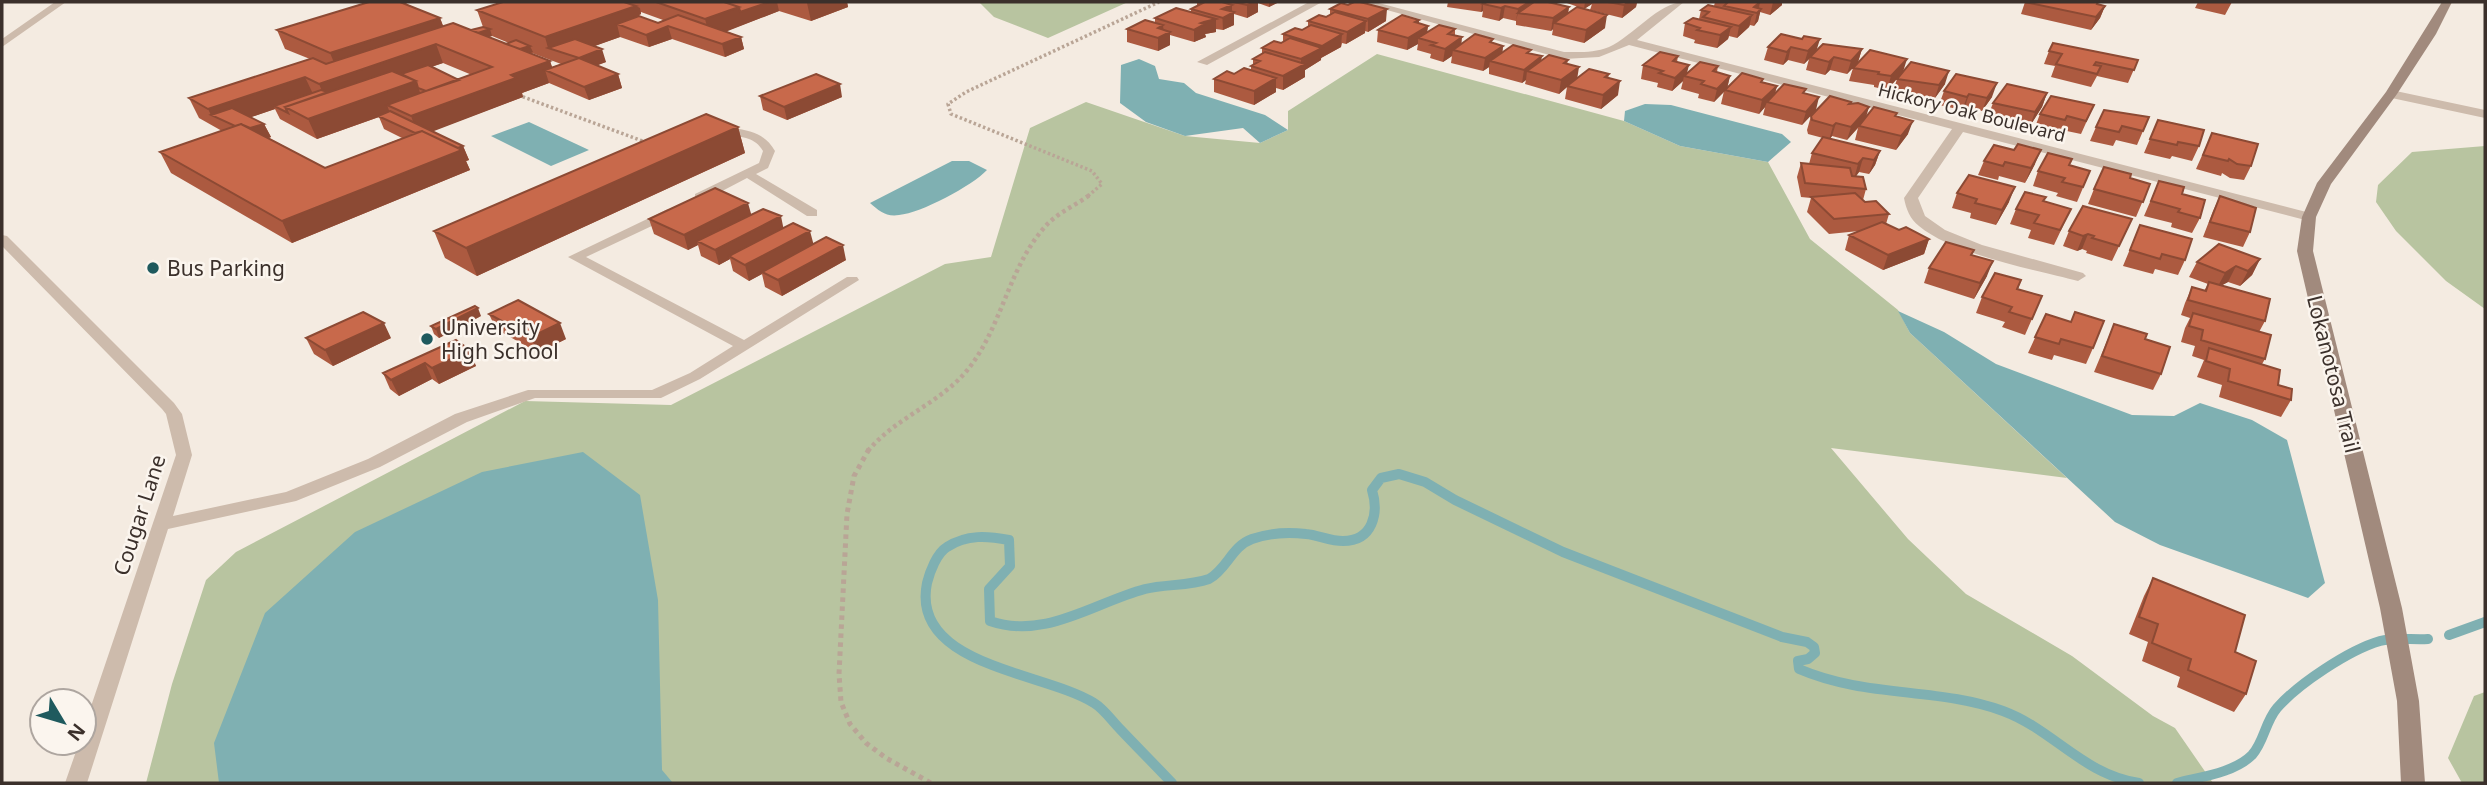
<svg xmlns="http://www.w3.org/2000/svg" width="2487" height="785" font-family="'Noto Sans',sans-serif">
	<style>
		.green { fill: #b8c4a0 }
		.water { fill: #7fb0b2 }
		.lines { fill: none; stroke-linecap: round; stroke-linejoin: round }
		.stream { stroke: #7fb0b2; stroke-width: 10 }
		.path-far2 { stroke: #b9a596; stroke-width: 3.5; stroke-dasharray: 2.5 2.5; stroke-linecap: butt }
		.path-far1 { stroke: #b9a596; stroke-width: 4.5; stroke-dasharray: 3.5 3.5; stroke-linecap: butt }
		.path { stroke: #b9a596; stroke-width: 5; stroke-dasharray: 4.5 4.5; stroke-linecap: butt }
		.lane { fill: #cdbbac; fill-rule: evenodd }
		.street { fill: #cdbbac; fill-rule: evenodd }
		.secondary { fill: #a18a7d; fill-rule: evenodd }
		.wall { fill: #ac5a40; fill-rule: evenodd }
		.shaded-wall { fill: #8c4a34 }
		.building { fill: #c8694b; stroke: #8c4a34; stroke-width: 2 }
		.poi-dot { fill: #1f5a5e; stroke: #fbf5ee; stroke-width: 2.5 }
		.labels { text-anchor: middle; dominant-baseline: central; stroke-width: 5; stroke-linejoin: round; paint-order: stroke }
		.far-street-label { font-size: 18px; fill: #3b302b; stroke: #fbf5ee }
		.poi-label { font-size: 21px; fill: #3b302b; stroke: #fbf5ee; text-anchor: start }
		.street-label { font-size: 21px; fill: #3b302b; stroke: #fbf5ee }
	</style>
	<rect width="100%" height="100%" fill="#f4ebe1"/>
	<path class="green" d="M979,2H1128L1048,38L994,17Z
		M1377,54L1624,121L1680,146L1768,162L1810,239L1898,310L1910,333L2067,478L1831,448L1908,539L1966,594L2072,656L2153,716L2175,728L2213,783H146L172,684L206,580L236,552L525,401L671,405L945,264L991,257L1030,128L1086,102L1185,136L1260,143L1288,130V111Z
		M2485,146V309L2446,281L2396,231L2376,202L2378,185L2412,152Z
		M2485,692V783H2462L2448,758L2474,696Z"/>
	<path class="water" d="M1139,59L1155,66L1159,79L1184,83L1196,93L1265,115L1288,130L1260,143L1243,128L1185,136L1146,122L1120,103L1121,65Z
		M1645,104L1671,105L1782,134L1791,142L1768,162L1680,146L1624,121L1625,111Z
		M529,122L589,150L551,166L491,136Z
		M952,161H969L987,170C972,186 921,213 899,215C886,217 879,211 870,203Z
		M1898,311L1944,332L1996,364L2132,415L2174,416L2200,403L2252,420L2287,440L2325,583L2308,598L2160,545L2115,522L1910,333Z
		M583,452L640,495L658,600L662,770L673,783H219L214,743L265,613L355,532L482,472Z"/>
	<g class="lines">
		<path class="stream" d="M2449,635L2485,622
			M1172,783C1155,765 1137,747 1120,729C1112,721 1104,709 1094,703C1045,672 910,666 927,583C930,571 937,553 947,547C967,534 988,536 1009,540L1010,566L989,589L990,621C1045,640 1093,603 1145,589C1166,584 1189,586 1209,579C1227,569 1232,546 1252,539C1269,533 1288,532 1306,534C1318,535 1330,541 1343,541C1373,541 1379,513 1372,490L1381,478L1399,474L1425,482L1455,500L1563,552L1782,637L1807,642L1814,647L1815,653L1808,659L1798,661L1799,669C1866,698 1937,687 2003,711C2054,730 2082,774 2139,783
			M2177,783C2200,777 2234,773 2252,755C2264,742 2265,722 2277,708C2298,684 2349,650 2380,641C2395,637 2412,640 2428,639"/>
		<path class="path-far2" d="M518,95L648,143
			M1088,196L1102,184L1092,171L951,114L948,104L966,92L1159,2"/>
		<path class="path-far1" d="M868,451C894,419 936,405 964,374C1001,332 1007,271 1043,229C1056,213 1075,206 1091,194"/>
		<path class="path" d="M869,449L854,476L847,514L839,674L841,702L850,724L866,743L886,758L931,783"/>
		<path class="lane" d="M55,2H66L2,47V39Z
			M733,128C752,131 765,134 775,151L768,168L756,174L817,210V216H807L747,178L705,200H695V194L759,163L763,151C755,137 743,138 729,134V130Z
			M668,209L674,213L673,216L586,257L744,340L847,277H857L859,280L700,379L661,398H535L467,422L380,467L296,501L168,529L87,783H65L79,743H84V727L176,455L166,414L162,409L2,246V235L7,236L174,403L182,414L192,455L173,516L286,492L368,459L455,414L528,390H652L690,373L733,346L568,257Z"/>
		<path class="street" d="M1309,2H1322L1207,65L1197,62Z
			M1358,2H1375L1564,52C1580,52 1594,53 1609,47C1633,36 1659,2 1684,2L1637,40L2314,214L2316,217L2309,221L1963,132L1918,198L1925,216L1945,230L1982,245L2083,273L2086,276L2078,281C2035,270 1952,254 1919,226C1910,219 1906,209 1904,198L1952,129L1629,45L1599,57L1564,59Z
			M2391,90L2485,110V118L2387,97L2385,94Z"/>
		<path class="secondary" d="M2442,2H2452L2436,34L2397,94L2331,184L2316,217L2313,251L2402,608L2419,701L2425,783H2401L2397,701L2380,608L2297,251L2302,217L2317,183L2386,92Z"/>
	</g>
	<path class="wall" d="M369,2H408L406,4L440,18L443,26L471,30L483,27L477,10L503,2H847L848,7L811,21L779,11L726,31L741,37L744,49L725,57L672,39L649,47L620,37L594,46L606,62L597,65L618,74L622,88L589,100L549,83L522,93L523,97L432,131L463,146L469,160L466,161L470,170L292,243L171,173L160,152L222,131L199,118L189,98L310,59L285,49L277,30ZM641,12L663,20L658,23L639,16V15L641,14ZM492,36L509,43L506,44L488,37ZM530,53H532L561,64L552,67L550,61ZM443,63L472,75L459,80L431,67ZM275,109L280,119L317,139L379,117L384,129L402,138L325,168L269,138L271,137L264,124L251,117Z
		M1197,2H1279L1269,7L1258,3V12L1247,18L1234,14V25L1223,30L1216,29V32L1205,34L1206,37L1194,42L1170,35V45L1158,51L1127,42V29L1155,23V18L1191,12V9L1197,6Z
		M1448,2H1534L1569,7L1568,13L1605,28L1584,43L1552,35L1553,29L1551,31L1516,25V21L1503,18L1499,21L1482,17L1483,11L1481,12L1447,7Z
		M1564,2H1637L1636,7L1622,18L1590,10L1592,4L1584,9Z
		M1715,2H1782V5L1770,15L1760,12L1758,21L1754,26L1750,25L1749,27L1737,38L1729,36L1728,39L1717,48L1694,43L1695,40L1683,36L1685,23L1699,19L1701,10L1714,6Z
		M2025,2L2098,4L2105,6L2100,18L2091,30L2021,14Z
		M2198,2H2232L2225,15L2195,8Z
		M1330,9L1386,21L1368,32L1365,31V33L1346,44L1342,43L1341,47L1321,58V60L1305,70V77L1283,90L1276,88V92L1254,105L1214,92V79L1251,71V66L1253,65V59L1262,54V48L1283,42V34L1302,30L1308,27V21L1330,15Z
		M1419,20V23L1428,26L1427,32L1455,29V35L1462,44L1493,43L1503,46L1502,52L1531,53L1541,61L1568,60L1567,64L1577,78L1609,74L1608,78L1618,95L1601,109L1565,99L1567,87L1559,94L1525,84L1526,80L1522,83L1489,74V67L1483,71L1451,63L1452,56L1443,62L1430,58L1431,54L1417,50L1418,44L1407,50L1377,42L1378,30Z
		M1781,34L1817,50L1862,49L1858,62L1903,72L1945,84L1935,98L1893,92L1897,79L1902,73L1887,90L1874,87V85L1849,81L1853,68L1847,74L1830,70L1825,75L1806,70L1809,59L1804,64L1788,60L1783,65L1764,60L1768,47Z
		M2049,51L2138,60L2128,83L2097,76L2091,87L2051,77L2055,66L2044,64Z
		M1678,56L1677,62L1687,73L1718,66L1717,72L1730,76L1727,88L1762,82L1777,86L1775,94L1805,93L1816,110L1802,125L1763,115L1765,107L1759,114L1721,104L1724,91L1714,102L1698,98L1699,94L1681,89L1683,81L1672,91L1657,87L1658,83L1641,79L1643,65Z
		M1956,74L1992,97L1982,111L1965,107L1962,110L1939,105L1944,91Z
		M2047,93L2042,107L2030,126L1988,116L1993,103Z
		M760,96L842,97L787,120L763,110Z
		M1851,102L1850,104L1866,117L1897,113L1896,116L1908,134L1896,150L1855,140L1858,128L1847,140L1832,136L1830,139L1880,151L1875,165L1869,174L1859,172L1856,176L1866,189L1863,200L1889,214L1886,224L1899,230L1929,239L1924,254L1883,270L1845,250L1849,235L1859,231L1829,234L1807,212L1811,198L1801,197L1797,177L1801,163L1809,164L1812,153L1823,138L1808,134L1807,130L1811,116Z
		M2094,105L2081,134L2062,130L2060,133L2035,127L2040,114Z
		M2149,117L2137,145L2116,140L2113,146L2090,141L2096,127Z
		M2158,120L2199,146L2192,161L2172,156L2170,159L2144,153Z
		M738,127L745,153L477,276L445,258L434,231Z
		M2212,133L2251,166L2244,180L2230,178L2222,173L2221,176L2196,169Z
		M1984,161L2035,164L2025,183L1999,176L1998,180L1978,175Z
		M2069,165L2090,171L2077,202L2056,196L2058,193L2033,186L2038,171Z
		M2130,178L2150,184L2136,217L2088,204L2094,189Z
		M2159,181L2200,218L2192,233L2171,227L2172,223L2144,216Z
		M1957,193L2009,202L1996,225L1970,218L1971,213L1952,208Z
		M2220,196L2250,232L2243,247L2203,237L2213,211Z
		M2044,201L2071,209L2054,245L2028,238L2031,230L2010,224L2016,209Z
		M751,214L783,228L846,260L782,296L765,287L762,274L749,281L733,271L730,259L719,265L701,256L698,245L688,250L654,234L649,219Z
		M2132,219L2112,261L2086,253L2087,251L2082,249L2077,251L2063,246L2069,231Z
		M2140,225L2185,260L2178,275L2155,269L2153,274L2123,266Z
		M1972,255L1987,276L1974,299L1924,283L1929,268Z
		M2260,259L2252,275L2240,286L2228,282L2222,285L2265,321L2259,332L2265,359L2262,364L2291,400L2281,417L2219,397L2222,385L2197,377L2204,360L2192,356L2195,346L2181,342L2185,328L2190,318L2181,315L2185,303L2192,287L2204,291L2208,284L2189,277L2197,262Z
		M2021,280L2018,289L2042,296L2025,335L2002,327L2005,322L1976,313L1982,297Z
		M489,314L566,339L538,353L496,329Z
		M2046,314L2093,348L2086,364L2054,355L2052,360L2028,353Z
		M481,316L439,338L434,334L431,326Z
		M2114,324L2145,339L2161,374L2153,390L2094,372Z
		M306,338H391L333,366L314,354Z
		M456,340L476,366L439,384L432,379L399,396L390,389L383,373Z
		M2153,578L2235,652L2246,694L2234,712L2177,687L2180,677L2142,661L2148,642L2129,634L2144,596Z"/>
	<path class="shaded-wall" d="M769,2H777L779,11L710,38L705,19L739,7Z
		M812,2H847L848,7L811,21L807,3Z
		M1247,2H1258V12L1247,18Z
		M1269,2H1279L1269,7Z
		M1482,2H1496L1483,4V11L1481,12Z
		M1529,2H1534L1518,13L1516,21L1518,9Z
		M1585,2H1592V4L1584,9Z
		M1629,2H1637L1636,7L1622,18L1624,5Z
		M1760,2L1758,13L1761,9L1758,21L1754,26L1757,13L1754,7Z
		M1773,2H1782V5L1770,15Z
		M1232,5V13L1234,12V25L1223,30L1222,9Z
		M636,6L640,8L641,14L639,15L642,29L617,24L620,37L570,55L548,48L545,37Z
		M1505,6L1503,18L1499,21L1501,8Z
		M2105,6L2100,18L2091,30L2096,17Z
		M1569,7L1567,19L1554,23L1553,29L1551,31L1553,18Z
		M1387,9L1386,21L1368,32V19Z
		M1607,15L1605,28L1584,43L1586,30Z
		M1752,15L1749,27L1737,38L1739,26Z
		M440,18L447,36L338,72L330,53Z
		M1216,19V32L1205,34L1206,37L1194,42V30L1204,22Z
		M1419,20L1418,32L1428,26L1426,38H1418V44L1407,50L1408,38L1415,22Z
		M1366,21L1365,33L1346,44L1347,32Z
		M1163,25L1164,35L1170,32V45L1158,51V28Z
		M668,26L672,39L649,47L646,35Z
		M1731,27L1728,39L1717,48L1720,35Z
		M490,29L492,36L467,44L464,38Z
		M1342,34L1341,47L1321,58L1322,46Z
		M741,37L744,49L725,57L722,44Z
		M1462,37L1461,50H1453L1452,56L1443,62L1445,49Z
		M1820,39L1816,52L1804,64L1808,51Z
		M436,44L443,63L398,78L416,81L423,101L387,105L390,113L317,139L308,119L326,100L319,84Z
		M530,46L533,52L508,61L505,55Z
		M1503,46L1502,58L1490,61L1489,67L1483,71L1485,58Z
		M1791,47L1788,60L1783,65L1787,52Z
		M1322,48L1321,60L1305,70V77L1283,90V76L1301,66V59Z
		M602,49L606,62L583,71L579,58Z
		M1862,49L1858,62L1847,74L1851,61Z
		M1542,56L1540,69L1527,71L1526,80L1522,83L1524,70Z
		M1834,57L1830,70L1825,75L1829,62Z
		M1907,59L1903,72L1887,90L1891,76Z
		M550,61L554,73L545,70L549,83L522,93L523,97L421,136L418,135L411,116L511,75Z
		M1689,65L1686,77L1684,76L1683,81L1672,91L1675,78Z
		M1579,67L1577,80L1567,86V87L1559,94L1561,80Z
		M1949,71L1945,84L1935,98L1939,85Z
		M618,74L622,88L589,100L584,87Z
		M1730,76L1727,89L1714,102L1717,89Z
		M305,77L314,96L274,106L275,109L231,124L211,115L208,109Z
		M1276,78V92L1254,105V91Z
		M1620,81L1618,95L1601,109L1603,95Z
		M1997,83L1992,97L1982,111L1987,98Z
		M840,84L842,97L787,120L784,107Z
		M1777,86L1773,99L1767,102L1765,107L1759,114L1762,100Z
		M2047,93L2042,107L2030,126L2035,112Z
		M1969,94L1965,107L1962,110L1967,97Z
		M1819,97L1816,110L1802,125L1806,112Z
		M1869,107L1865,121L1859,126L1847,140L1851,127Z
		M1913,121L1908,134L1896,150L1901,136Z
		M1836,123L1832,136L1829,140L1833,126Z
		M264,124L271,137L251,144L244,130Z
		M738,127L745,153L477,276L466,248Z
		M463,146L469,160L466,161L470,170L292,243L282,221Z
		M2041,150L2035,164L2025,183L2031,168Z
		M1880,151L1875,165L1869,174L1874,160Z
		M1863,158L1859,172L1854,179L1858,164Z
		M2015,187L2009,202L1996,225L2002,210Z
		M748,203L752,217L697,241L698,245L688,250L684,235Z
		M781,216L784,231L729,256L730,259L719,265L715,250Z
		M810,231L814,246L762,272V274L749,281L745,265Z
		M2088,234L2082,249L2077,251L2083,236Z
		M1929,239L1924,254L1883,270L1888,255Z
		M843,245L846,260L782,296L778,280Z
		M2260,259L2252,275L2240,286L2248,271Z
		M1993,261L1987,276L1974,299L1980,283Z
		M2236,266L2228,282L2217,288L2225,273Z
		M478,308L481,316L439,338L436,329Z
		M384,323L391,338L333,366L325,350Z
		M560,323L566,339L538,353L531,337Z
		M470,350L476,366L439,384L432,368Z
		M425,363L432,379L399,396L391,380Z"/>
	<path class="building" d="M369,2H400L440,18L330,53L277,30Z
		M503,2H624L636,6L545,37L477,10Z
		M656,2H724L739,7L705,19Z
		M724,2H769L740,12L739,7Z
		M1198,2H1222L1232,5L1222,9L1234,12L1223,18L1191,9L1203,3Z
		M1234,2H1255L1247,5Z
		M1354,2H1360L1387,9L1368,19L1330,9L1341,3L1348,5Z
		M1487,2H1529L1518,9L1505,6L1501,8L1483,4Z
		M1534,2H1548L1569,7L1553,18L1518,13Z
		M1608,2H1629L1624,5Z
		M1728,2H1760L1754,7L1761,9L1757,13L1724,6Z
		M2025,2H2098L2097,4L2105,6L2096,17Z
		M1708,5L1752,15L1739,26L1703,17L1709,12L1701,10Z
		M1577,7L1607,15L1586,30L1554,23Z
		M1176,8L1216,19L1204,22L1201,23L1205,24L1194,30L1155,18Z
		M1335,12L1366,21L1347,32L1308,21L1319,15L1326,17Z
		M678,15L741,37L722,44L668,26L646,35L617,24L639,16L658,23Z
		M1402,15L1419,20L1415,22L1428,26L1408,38L1378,30Z
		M1693,18L1731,27L1720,35L1697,30L1700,28L1685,23Z
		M1145,20L1163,25L1158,28L1170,32L1158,38L1127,29Z
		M453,23L550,61L511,75L516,78L411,116L387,105L492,67L436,44L319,84L305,77L208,109L189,98L313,58L326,64Z
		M1311,25L1342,34L1322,46L1283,34L1295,28L1302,30Z
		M1439,25L1455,29L1448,34L1462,37L1445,49L1431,45L1436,43L1418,38Z
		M483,27L490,29L478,33L471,30Z
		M1475,34L1493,39L1490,42L1503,46L1485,58L1453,50Z
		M1781,34L1802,39L1804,36L1820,39L1808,51L1791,47L1787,52L1768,47Z
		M1290,38L1322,48L1301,59L1262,48L1274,41L1281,43Z
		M575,39L602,49L579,58L548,48Z
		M516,40L530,46L520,49L506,44Z
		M2053,43L2138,60L2134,70L2096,62L2094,65L2101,66L2097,74L2056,64L2062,54L2049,51Z
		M1823,44L1862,49L1851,61L1834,57L1829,62L1810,57Z
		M1513,45L1531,50L1527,53L1542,56L1524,70L1490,61Z
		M1870,50L1907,59L1891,76L1878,74L1879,72L1853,68Z
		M1265,52L1305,64L1283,76L1251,66L1260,61L1253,59Z
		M1660,52L1678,56L1673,61L1689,65L1675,78L1659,73L1663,71L1643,65Z
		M1549,55L1568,60L1564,63L1579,67L1561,80L1527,71Z
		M579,58L618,74L584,87L545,70Z
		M1700,62L1718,66L1713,71L1730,76L1717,89L1701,84L1704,81L1684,76Z
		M1911,62L1949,71L1939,85L1897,79Z
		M428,65L459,80L426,91L418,88L416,81L401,74Z
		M1244,68L1276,78L1254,91L1214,79L1227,71L1234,74Z
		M1589,69L1609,74L1605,77L1620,81L1603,95L1567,86Z
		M392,71L416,81L308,119L285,107Z
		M1742,73L1763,79L1761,82L1777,86L1762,100L1725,90Z
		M816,74L840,84L784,107L760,96Z
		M1956,74L1997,83L1987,98L1969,94L1967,97L1944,91Z
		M1784,84L1806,89L1803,93L1819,97L1806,112L1767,102Z
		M2007,84L2047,93L2035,112L1993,103Z
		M321,90L328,92L285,107L288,113L274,106Z
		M1830,96L1851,102L1849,104L1858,103L1869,107L1851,127L1836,123L1833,126L1812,120L1811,116Z
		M2051,96L2094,105L2086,121L2067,116L2065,120L2040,114Z
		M1874,107L1897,113L1895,116L1913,121L1901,136L1859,126Z
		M232,108L264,124L250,128L241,124L235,126L211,115Z
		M2104,110L2149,117L2143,131L2122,126L2119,132L2096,127Z
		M390,111L463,146L458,148L422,131L415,133L378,116Z
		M706,114L738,127L466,248L434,231Z
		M2158,120L2204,130L2199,146L2178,142L2177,145L2150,139Z
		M241,124L325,168L422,131L462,150L282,221L160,152Z
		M2212,133L2258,144L2251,166L2237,164L2229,159L2228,161L2203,155Z
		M1823,137L1880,151L1874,160L1863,158L1858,164L1812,153Z
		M2018,144L2041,150L2031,168L2005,162L2003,166L1984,161L1994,145L2014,150Z
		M2048,153L2072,159L2069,165L2090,171L2083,187L2062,182L2065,178L2038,171Z
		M1801,163L1850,168L1852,176L1863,177L1866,189L1805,183Z
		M2104,167L2131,174L2130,178L2150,184L2143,202L2094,189Z
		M1969,175L2015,187L2002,210L1975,203L1977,199L1957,193Z
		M2159,181L2184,187L2182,194L2205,200L2200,218L2178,212L2180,209L2151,201Z
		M715,188L748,203L684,235L649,219Z
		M2025,192L2046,197L2043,201L2071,209L2060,230L2034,223L2039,215L2016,209Z
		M1855,193L1865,202L1876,201L1889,214L1834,219L1811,197Z
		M2220,196L2256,208L2250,232L2210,222Z
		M2083,206L2132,219L2119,246L2092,238L2094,236L2088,234L2083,236L2069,231Z
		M763,209L781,216L715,250L697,241Z
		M1882,222L1899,230L1906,227L1929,239L1888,255L1849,235Z
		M793,223L810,231L745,265L729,256Z
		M2140,225L2192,239L2185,260L2162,254L2160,259L2130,250Z
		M826,237L843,245L778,280L762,272Z
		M1946,242L1974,250L1971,255L1993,261L1980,283L1929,268Z
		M2219,244L2260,259L2248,271L2236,266L2225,273L2197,262Z
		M1995,273L2021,280L2017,289L2042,296L2032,319L2009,312L2012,307L1982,297Z
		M2209,282L2270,299L2265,321L2188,300L2192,287L2206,291Z
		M518,300L560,323L531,337L489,314Z
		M475,306L478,308L436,329L431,326Z
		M363,312L384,323L325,350L306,338Z
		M2075,312L2104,321L2093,348L2061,339L2059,344L2035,337L2046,314L2071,322Z
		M2193,313L2271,335L2265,359L2201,340L2203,330L2189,326Z
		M2114,324L2147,334L2145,339L2170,347L2161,374L2102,356Z
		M456,340L470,350L432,368L425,363L391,380L383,373Z
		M2209,348L2280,370L2278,385L2292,389L2291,400L2228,381L2230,369L2206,361Z
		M2153,578L2245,615L2235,652L2256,661L2246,694L2188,670L2191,659L2152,643L2158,624L2139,617Z"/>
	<g class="poi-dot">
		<circle cx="153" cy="268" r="7"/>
		<circle cx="427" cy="339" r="7"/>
	</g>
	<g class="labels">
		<g class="far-street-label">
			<text transform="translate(1972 112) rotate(14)">Hickory Oak Boulevard</text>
		</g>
		<g class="poi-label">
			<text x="167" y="268">Bus Parking</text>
			<text x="441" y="327">University<tspan x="441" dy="24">High School</tspan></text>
		</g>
		<g class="street-label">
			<text transform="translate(2334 374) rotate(76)">Lokanotosa Trail</text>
			<text transform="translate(139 515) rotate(-72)">Cougar Lane</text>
		</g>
	</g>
	<rect width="2487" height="785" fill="none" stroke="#3b302b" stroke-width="7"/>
	<g transform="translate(63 722) rotate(128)"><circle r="33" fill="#fbf5ee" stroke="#aea6a0" stroke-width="2"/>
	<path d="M0-5L12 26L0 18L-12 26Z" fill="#1f5a5e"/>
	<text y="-10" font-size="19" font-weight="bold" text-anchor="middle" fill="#3b302b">N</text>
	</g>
</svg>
